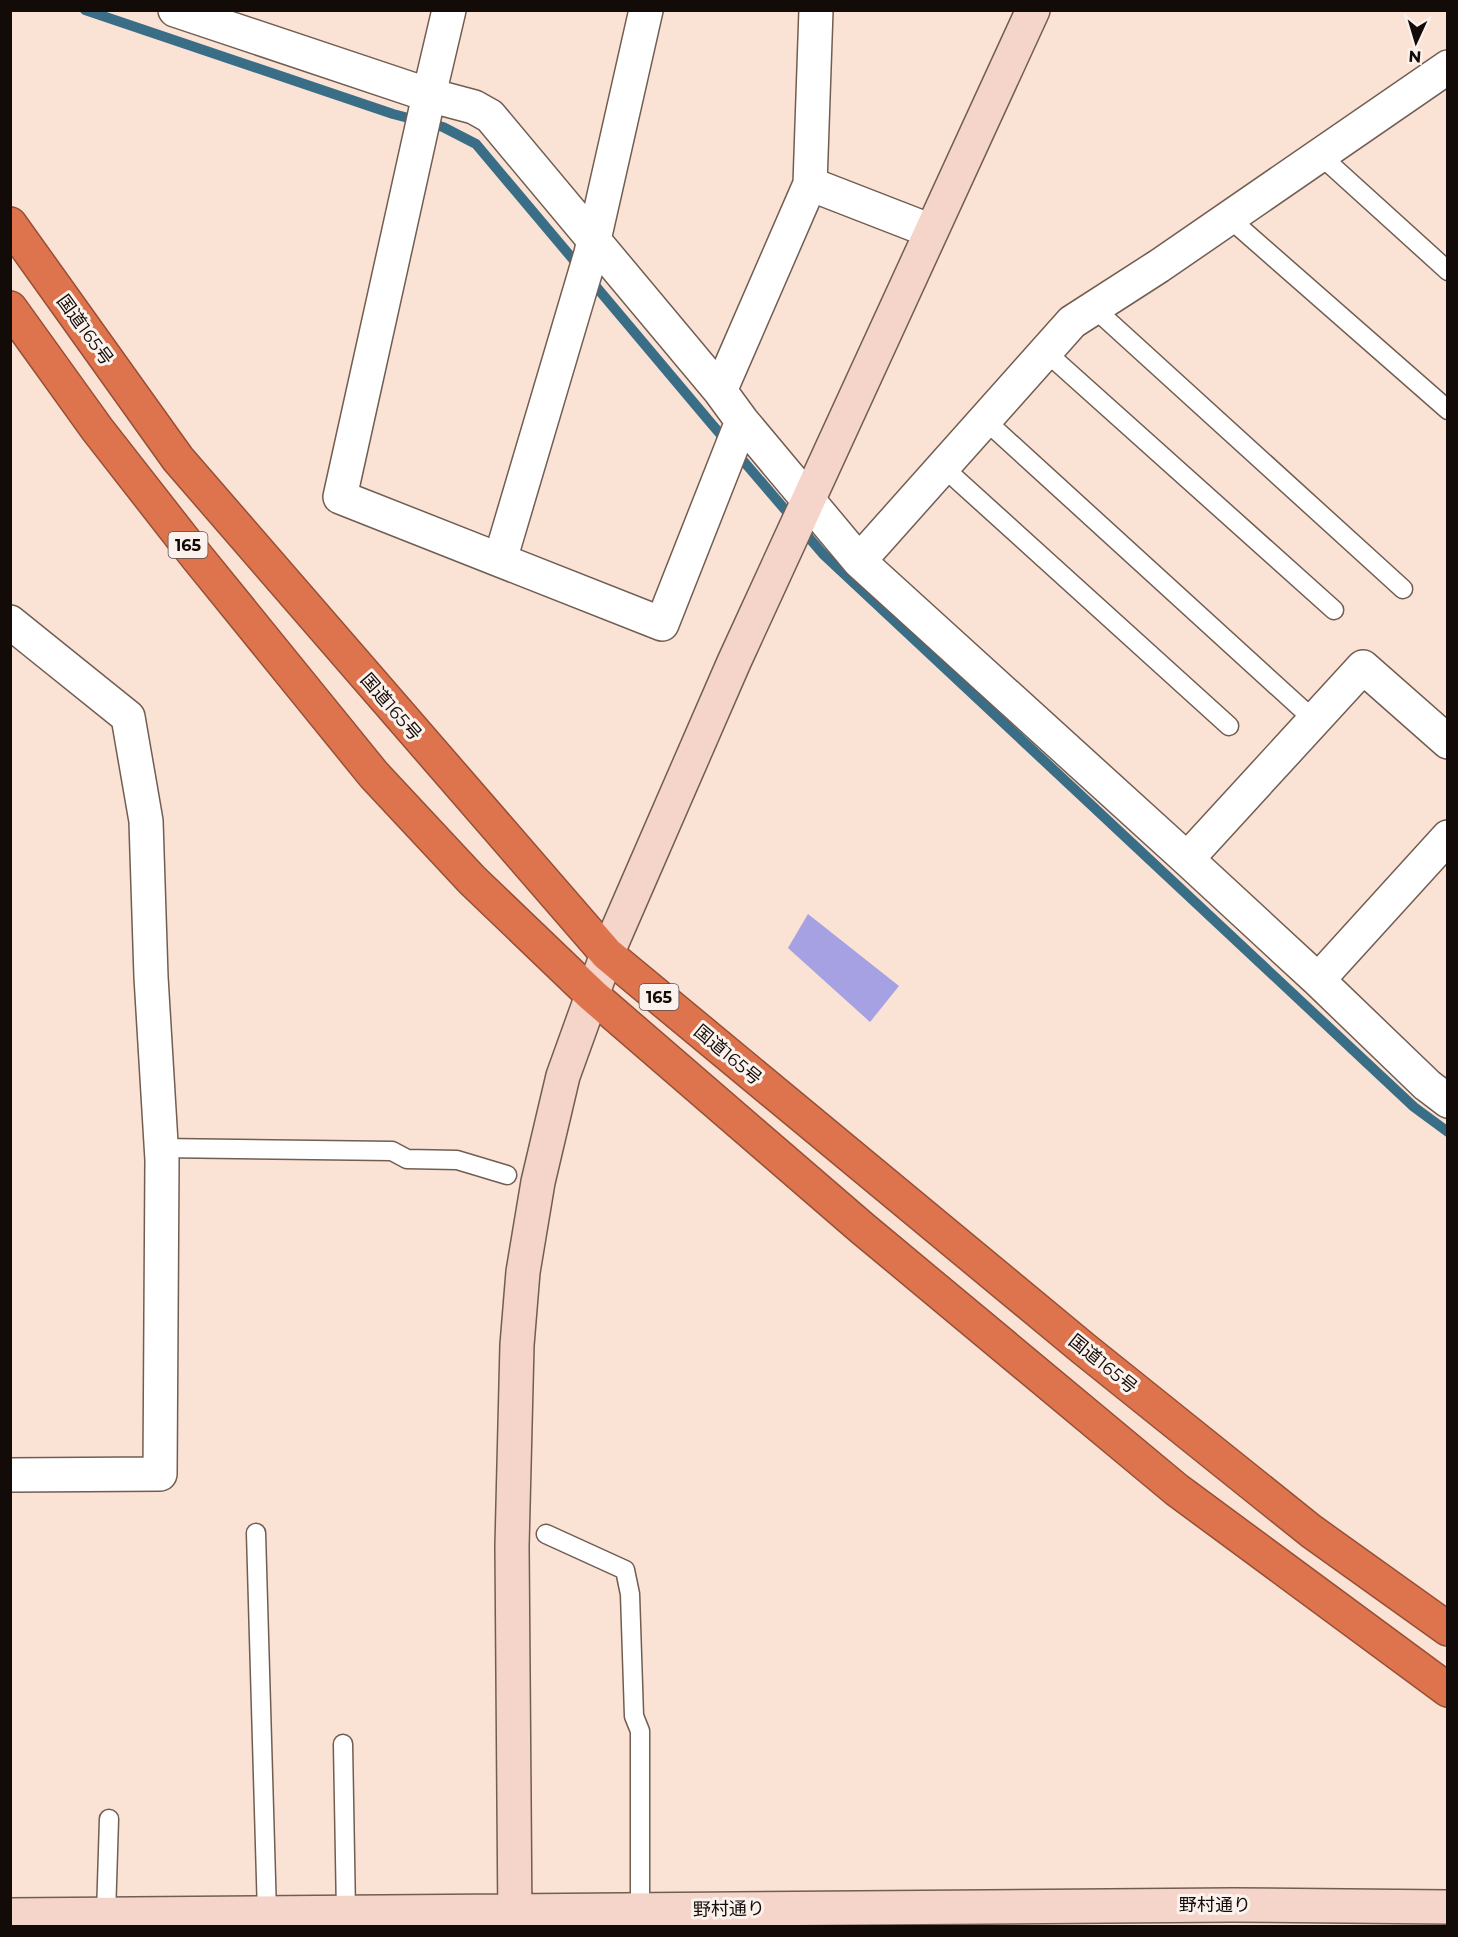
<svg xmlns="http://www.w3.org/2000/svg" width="1458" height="1937" font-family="Montserrat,'Noto Sans JP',sans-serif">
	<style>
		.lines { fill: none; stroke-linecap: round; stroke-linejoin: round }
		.stream { stroke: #3a6e87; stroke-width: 10 }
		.building { fill: #a6a1e3 }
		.lane-casing { stroke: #715d52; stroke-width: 21 }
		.street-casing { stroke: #715d52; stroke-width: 36 }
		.secondary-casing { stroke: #715d52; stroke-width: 36 }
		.highway-casing { stroke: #974f35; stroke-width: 36 }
		.lane { stroke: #fff; stroke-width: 18 }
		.street { stroke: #fff; stroke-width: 33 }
		.secondary { stroke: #f5d5ca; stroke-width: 33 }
		.highway { stroke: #de744d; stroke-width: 33 }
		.labels { text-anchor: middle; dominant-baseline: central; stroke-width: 6; stroke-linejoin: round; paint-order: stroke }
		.shield { fill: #fcf2ed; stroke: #59504d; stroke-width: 1.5 }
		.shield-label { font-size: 16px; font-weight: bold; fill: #130b08 }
		.street-label { font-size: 18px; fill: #130b08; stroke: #fcf2ed }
	</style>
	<rect width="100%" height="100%" fill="#fae2d5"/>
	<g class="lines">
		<path class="stream" d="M85,10L393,114L443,127L476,144L710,422L823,554L1414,1107L1448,1132"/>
	</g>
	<path class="building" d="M808,914L899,986L870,1022L788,948Z"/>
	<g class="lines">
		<g class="lane-casing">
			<path id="lane" d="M1320,155L1448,271
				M1229,218L1448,410
				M1094,308L1403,589
				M1046,352L1334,610
				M985,420L1314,720
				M943,467L1229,726
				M161,1148L392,1151L407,1159L457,1160L507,1175
				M256,1533L267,1914
				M546,1534L625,1570L630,1594L634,1716L640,1731V1911
				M343,1744L346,1913
				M106,1915L109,1819"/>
		</g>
		<g class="street-casing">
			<path id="street" d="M175,10L429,95L474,107L490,116L720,391L742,421L859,561L1187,859L1318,980L1427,1085L1448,1101
				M449,10L429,95L340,497L662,624L742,421
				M816,10L810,184L931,231
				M720,391L810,184
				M500,560L591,253L646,10
				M859,561L1072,322L1159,266L1448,67
				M10,622L128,717L146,821L151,977L162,1160L160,1474L10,1475
				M1187,859L1363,667L1448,742
				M1318,980L1448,837"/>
		</g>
		<g class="secondary-casing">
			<path id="secondary" d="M10,1915L1232,1905L1448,1907
				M515,1926L512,1546L517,1345L523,1272L538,1182L563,1076L607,954L734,662L1033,10"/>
		</g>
		<g class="highway-casing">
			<path id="highway" d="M10,224L178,459L607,954L1084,1349L1311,1531L1448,1629
				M10,308L97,429L197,557L374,775L472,880L592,995L862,1228L1177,1490L1448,1690"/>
		</g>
		<use href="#lane" class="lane"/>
		<use href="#street" class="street"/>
		<use href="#secondary" class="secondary"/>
		<use href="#highway" class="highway"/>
	</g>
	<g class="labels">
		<g class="shield">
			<rect x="168.5" y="532" width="39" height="26" rx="4.5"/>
			<rect x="639.5" y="984" width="39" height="26" rx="4.5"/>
		</g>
		<g class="shield-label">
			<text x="188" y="545">165</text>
			<text x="659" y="997">165</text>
		</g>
		<g class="street-label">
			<text transform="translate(85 330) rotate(54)">国道165号</text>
			<text transform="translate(391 707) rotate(49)">国道165号</text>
			<text transform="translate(728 1055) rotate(40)">国道165号</text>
			<text transform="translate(1103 1364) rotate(39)">国道165号</text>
			<text x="1215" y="1905">野村通り</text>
			<text transform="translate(729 1909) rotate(-1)">野村通り</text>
		</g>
	</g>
	<rect width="1458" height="1937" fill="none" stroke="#130b08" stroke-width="24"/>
	<g transform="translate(1416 42) rotate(184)" stroke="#fcf2ed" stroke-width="4.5" paint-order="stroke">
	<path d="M0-4.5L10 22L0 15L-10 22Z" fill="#130b08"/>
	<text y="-9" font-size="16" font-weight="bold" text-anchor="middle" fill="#130b08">N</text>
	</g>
</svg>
